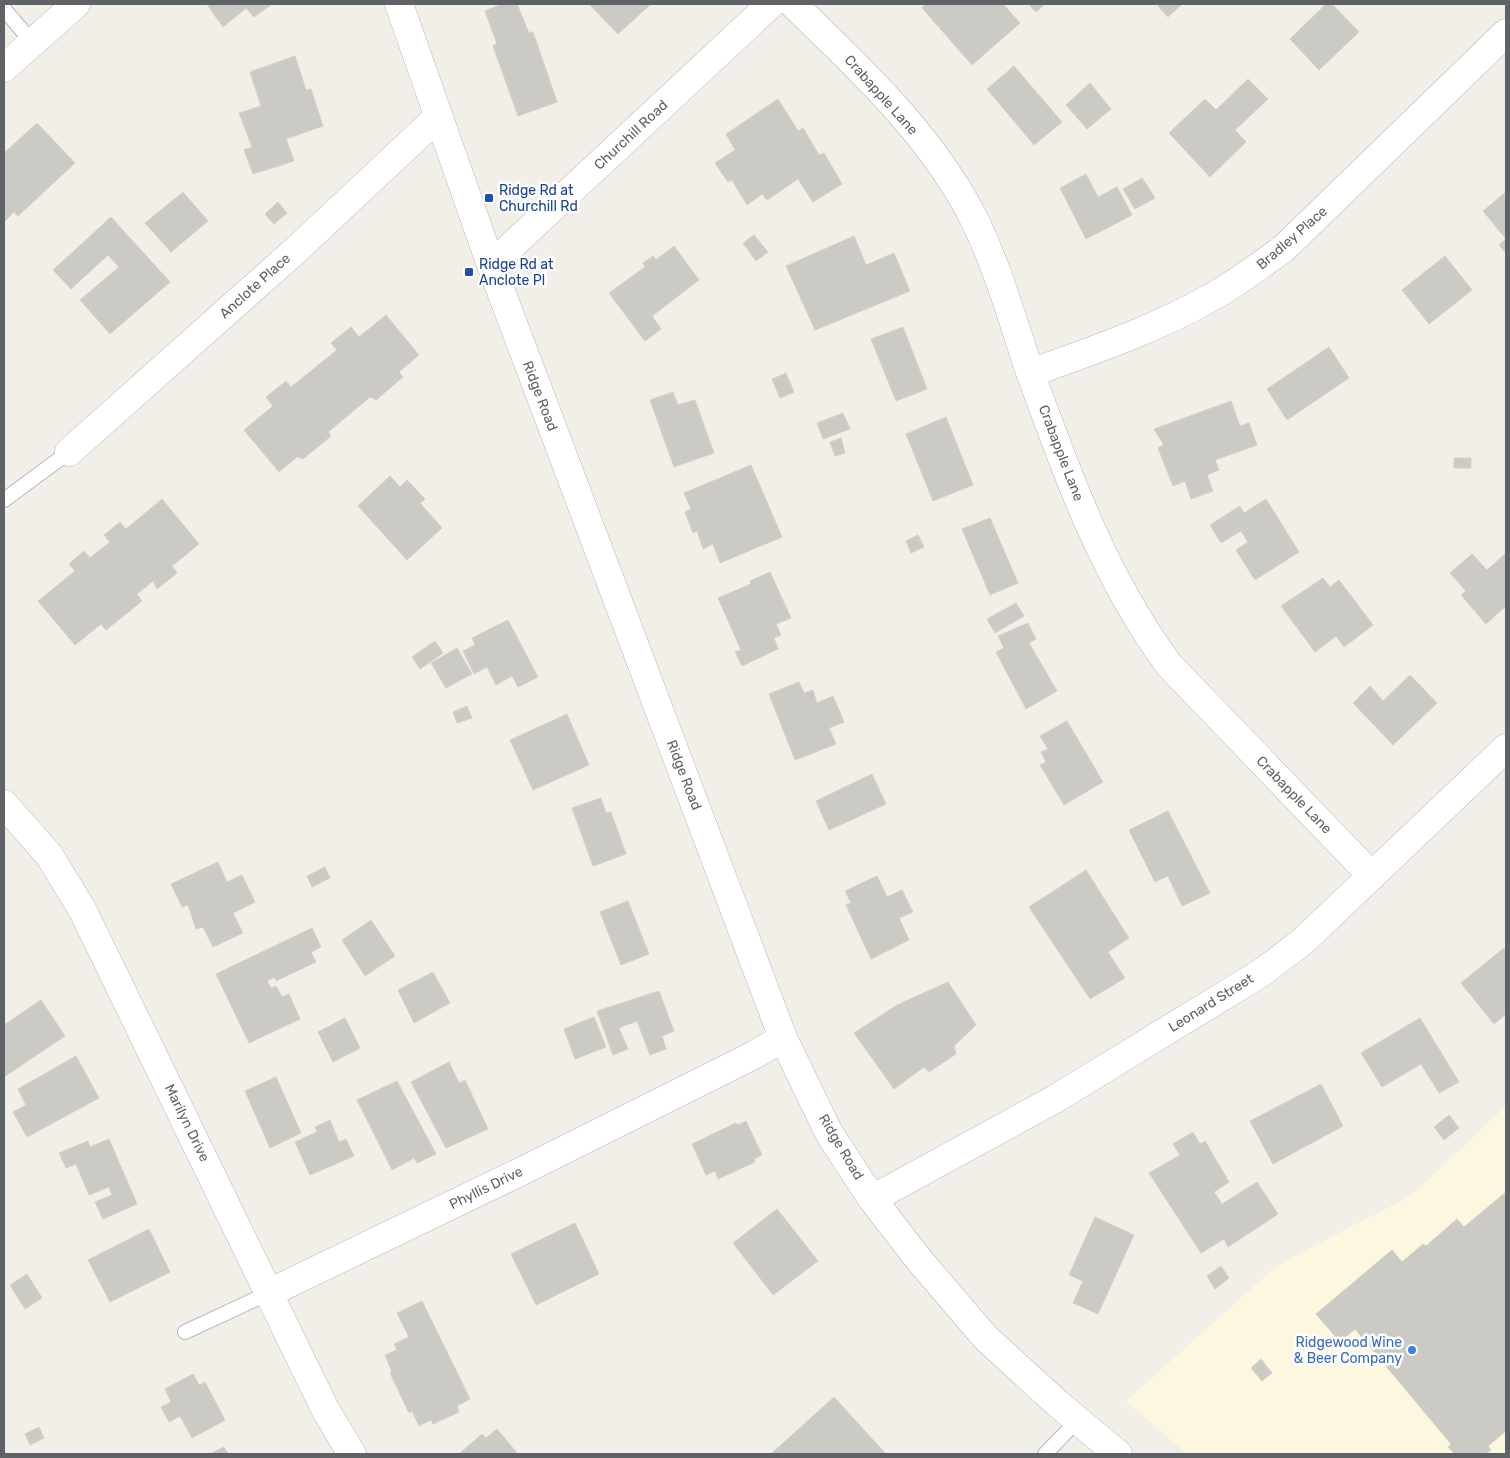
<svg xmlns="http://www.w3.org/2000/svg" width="1510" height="1458" font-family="Rubik,sans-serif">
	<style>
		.commercial { fill: #fef7e0 }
		.building { fill: #cccac5; stroke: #d6d1c6 }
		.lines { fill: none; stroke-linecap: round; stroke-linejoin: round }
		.service-casing { stroke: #b5b8bc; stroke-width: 16 }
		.minor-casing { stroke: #b5b8bc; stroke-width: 29 }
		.tertiary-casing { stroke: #b5b8bc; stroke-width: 29 }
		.service { stroke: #fff; stroke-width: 14 }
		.minor { stroke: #fff; stroke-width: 28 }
		.tertiary { stroke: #fff; stroke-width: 28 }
		.transit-dot { fill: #1a4fb4; stroke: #fff; stroke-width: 2 }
		.shop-dot { fill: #3f7fe0; stroke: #fff; stroke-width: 2 }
		.labels { text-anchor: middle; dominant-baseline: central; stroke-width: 5; stroke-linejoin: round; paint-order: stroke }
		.street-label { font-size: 14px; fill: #5f6368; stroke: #fff }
		.transit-label { font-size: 14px; fill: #164399; stroke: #fff; text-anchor: start }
		.shop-label { font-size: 14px; fill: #366cbe; stroke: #fff; text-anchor: end }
	</style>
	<rect width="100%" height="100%" fill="#f1efe8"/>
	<path class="commercial" d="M1506,1106V1454H1187L1126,1401L1278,1265L1412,1195Z"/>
	<path class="building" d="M212,4H272L254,17L246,8L223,27L208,6Z
		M502,4H517L529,33L533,32L557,102L518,116L493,46L497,44L485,11Z
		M589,4H651L618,34Z
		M926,4H1003L1020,23L972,65L922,8Z
		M1032,4H1041L1043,6L1036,12L1030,6Z
		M1161,4H1182L1168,17L1158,6Z
		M1326,4H1332L1359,32L1319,70L1290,39Z
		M295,56L306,90L311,89L323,126L286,139L294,161L253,174L244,150L252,147L239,113L261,106L250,72Z
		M1014,66L1062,122L1034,145L987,89Z
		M1248,79L1268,99L1235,130L1246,142L1210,177L1169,133L1205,99L1216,110Z
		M1090,83L1111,109L1087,129L1066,105Z
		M778,99L798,131L803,128L819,155L824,153L842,184L813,202L798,179L767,200L762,194L747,205L732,180L728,182L715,163L735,150L726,134Z
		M37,123L75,163L18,216L14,212L4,222V153Z
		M1086,174L1098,197L1117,187L1132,215L1086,239L1060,188Z
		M1142,178L1155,198L1135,209L1123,189Z
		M183,192L208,221L171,252L145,223Z
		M1506,192V253L1499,245L1506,239L1483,211Z
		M278,202L287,213L274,224L265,214Z
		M111,217L170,282L110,334L80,300L119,267L108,255L71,289L53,270Z
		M754,235L768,252L756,261L743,243Z
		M854,236L866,265L894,253L910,291L815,330L786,266Z
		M674,246L699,280L652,316L661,329L645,341L609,293L645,267L643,263L653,256L656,260Z
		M1445,256L1472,290L1429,324L1402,290Z
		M386,315L419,355L399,372L403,377L376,400L370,397L328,432L331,436L303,459L297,457L279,472L244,430L273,406L266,397L286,381L291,387L337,350L331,343L351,327L359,337Z
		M903,327L927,389L896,401L871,339Z
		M1329,347L1349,378L1287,420L1267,389Z
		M786,373L794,392L780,398L772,379Z
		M673,392L678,405L695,400L714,453L674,467L650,400Z
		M1231,401L1240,426L1249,423L1257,445L1215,460L1219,470L1207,475L1213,491L1191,499L1185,481L1173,486L1158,448L1164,445L1154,429Z
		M843,413L850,429L823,439L817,423Z
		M946,417L973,485L933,501L906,434Z
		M841,438L845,453L835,456L830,442Z
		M1454,458H1471V468H1454Z
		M751,465L782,537L720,563L713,544L703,549L697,531L693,533L685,512L691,509L684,493Z
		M390,476L400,487L407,480L425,499L420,503L442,528L407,560L358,506Z
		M162,499L199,544L172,566L177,573L157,589L153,581L137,594L142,601L106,630L101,624L75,645L38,601L75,571L69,564L84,551L90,558L110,542L104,535L120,522L126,529Z
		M1266,499L1299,552L1255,580L1236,550L1248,542L1241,531L1221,543L1210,525L1240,506L1244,513Z
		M990,518L1018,583L990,595L962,529Z
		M918,535L924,547L911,553L906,541Z
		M1506,553V606L1486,624L1461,595L1466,591L1450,573L1472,554L1487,570Z
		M770,572L791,618L776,624L781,635L774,638L778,649L742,666L735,652L741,650L718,598L751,584L750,581Z
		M1323,578L1330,587L1339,580L1373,625L1344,647L1336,636L1315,652L1281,606Z
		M1016,603L1024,616L995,633L987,619Z
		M508,620L538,677L518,687L512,676L496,685L487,667L474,674L463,651L475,645L472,638Z
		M1028,623L1036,639L1029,643L1057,691L1026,709L996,652L1004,648L998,636Z
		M435,641L443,653L420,669L412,657Z
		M457,648L472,674L446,688L431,663Z
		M1410,675L1437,703L1393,745L1353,703L1370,686L1383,701Z
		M799,682L804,693L813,690L817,703L833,696L844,722L829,728L836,744L795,760L769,694Z
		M467,706L472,718L457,723L453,712Z
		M567,714L589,765L533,790L510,740Z
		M1067,721L1103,782L1064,805L1040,765L1046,762L1041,752L1048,749L1040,736Z
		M872,774L886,804L829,830L816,801Z
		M601,798L606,813L611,812L626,854L593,866L572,808Z
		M1168,811L1210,893L1182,906L1168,876L1155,882L1129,830Z
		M218,862L227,882L242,875L255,902L233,913L243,933L213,947L203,927L196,929L188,905L182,907L171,884Z
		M325,867L330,878L312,887L307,876Z
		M1086,870L1129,938L1108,952L1125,978L1090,999L1029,907Z
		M877,876L887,897L902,890L913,912L899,918L909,940L871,959L846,905L851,903L845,891Z
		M628,901L649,954L621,965L600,912Z
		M371,920L395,956L365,976L342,940Z
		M312,928L321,947L311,952L316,962L276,981L275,977L267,981L271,988L276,986L282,997L289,994L300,1019L249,1043L216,974Z
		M1504,948L1506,950V1014L1494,1024L1461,983Z
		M433,972L450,1003L414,1023L398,990Z
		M948,982L976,1025L954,1046L956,1054L929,1072L924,1067L894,1089L854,1033L897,1005Z
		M659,991L674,1031L662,1036L666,1049L650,1055L637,1021L619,1028L628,1049L613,1055L597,1011Z
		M41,1000L65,1036L4,1077V1025Z
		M594,1017L606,1047L575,1059L564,1029Z
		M345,1018L360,1048L333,1062L318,1032Z
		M1420,1018L1459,1082L1439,1093L1421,1064L1382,1087L1361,1053Z
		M76,1056L99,1098L27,1137L13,1112L26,1105L18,1089Z
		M449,1062L459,1083L465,1080L488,1129L446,1148L411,1082Z
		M276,1077L301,1133L270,1148L245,1091Z
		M397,1081L436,1154L417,1163L414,1158L392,1170L357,1100Z
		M1321,1084L1343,1126L1273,1164L1250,1121Z
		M1449,1115L1459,1128L1444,1140L1434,1127Z
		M330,1120L339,1142L346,1139L354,1156L310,1175L295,1142L317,1132L315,1127Z
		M746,1121L762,1155L754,1159L755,1162L718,1179L715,1171L706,1175L692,1144L736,1123L738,1125Z
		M1193,1132L1200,1144L1205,1141L1229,1182L1214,1192L1222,1204L1257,1182L1278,1214L1228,1247L1224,1239L1201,1253L1149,1173L1180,1155L1173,1144Z
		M109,1139L137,1204L103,1219L95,1202L112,1195L109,1187L89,1195L76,1164L66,1168L59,1153L88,1141L90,1147Z
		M1506,1192V1431L1488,1446L1491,1450L1486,1454H1455L1448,1447L1451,1444L1355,1329L1340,1342L1316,1314L1392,1250L1402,1262L1423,1244L1426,1246L1457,1219L1464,1227Z
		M777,1209L818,1261L773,1295L733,1243Z
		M1095,1217L1134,1235L1098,1314L1073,1303L1083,1281L1069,1275Z
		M575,1223L599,1274L536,1305L511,1254Z
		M149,1229L170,1272L110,1302L88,1260Z
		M1221,1266L1229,1278L1215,1289L1207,1276Z
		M27,1274L42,1298L25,1309L10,1285Z
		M422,1301L470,1399L457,1406L459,1412L433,1424L431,1420L419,1426L412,1411L409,1413L390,1373L392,1372L385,1355L397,1350L394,1344L409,1337L397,1313Z
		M1261,1359L1272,1373L1262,1381L1251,1368Z
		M193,1374L199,1385L205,1382L225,1420L192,1438L180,1416L169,1422L161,1407L171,1402L165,1389Z
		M834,1397L886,1454H771Z
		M39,1427L44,1438L30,1445L25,1434Z
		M497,1429L518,1454H459L482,1434L486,1438Z
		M224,1447L228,1454H210Z"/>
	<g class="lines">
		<g class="service-casing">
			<path id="service" d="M4,9L32,42
				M4,500L69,452
				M185,1332L271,1292
				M1045,1454L1077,1421"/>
		</g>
		<g class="minor-casing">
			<path id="minor" d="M793,4C860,69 934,137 976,223C999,271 1013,322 1030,372C1067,474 1104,577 1169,665L1372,876
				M4,68L76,4
				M1031,373C1091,351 1154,330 1210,298C1236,284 1259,266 1283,249L1506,33
				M69,452L297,249L438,117
				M4,804L49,855L83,911L325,1409L352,1454
				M872,1199L1055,1099L1261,973L1302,942L1506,748
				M271,1292L520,1172L752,1056L783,1038"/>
		</g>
		<g class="tertiary-casing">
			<path id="tertiary" d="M399,4L491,265L783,1038L829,1133L872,1199L920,1261L985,1337L1057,1403L1118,1454
				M491,265L771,4"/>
		</g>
		<use href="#service" class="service"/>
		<use href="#minor" class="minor"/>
		<use href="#tertiary" class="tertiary"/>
	</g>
	<g class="transit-dot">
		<rect x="484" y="193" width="10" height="10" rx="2.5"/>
		<rect x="464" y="267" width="10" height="10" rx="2.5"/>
	</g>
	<circle class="shop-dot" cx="1412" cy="1350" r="5"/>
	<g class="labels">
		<g class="street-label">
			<text transform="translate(881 95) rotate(48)">Crabapple Lane</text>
			<text transform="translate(631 135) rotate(-43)">Churchill Road</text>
			<text transform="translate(1292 238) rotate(-41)">Bradley Place</text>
			<text transform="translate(255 286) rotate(-42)">Anclote Place</text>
			<text transform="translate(540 396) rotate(69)">Ridge Road</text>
			<text transform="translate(1061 453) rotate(69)">Crabapple Lane</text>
			<text transform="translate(684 775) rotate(69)">Ridge Road</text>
			<text transform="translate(1294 795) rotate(46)">Crabapple Lane</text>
			<text transform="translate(1211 1003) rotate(-32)">Leonard Street</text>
			<text transform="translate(187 1123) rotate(64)">Marilyn Drive</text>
			<text transform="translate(841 1147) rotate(59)">Ridge Road</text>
			<text transform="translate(486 1188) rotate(-26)">Phyllis Drive</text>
		</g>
		<g class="transit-label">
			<text x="499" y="190">Ridge Rd at<tspan x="499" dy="16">Churchill Rd</tspan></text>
			<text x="479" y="264">Ridge Rd at<tspan x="479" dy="16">Anclote Pl</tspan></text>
		</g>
		<g class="shop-label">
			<text x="1402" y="1342">Ridgewood Wine<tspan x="1402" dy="16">&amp; Beer Company</tspan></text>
		</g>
	</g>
	<rect width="1510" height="1458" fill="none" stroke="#5f6368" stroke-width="10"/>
</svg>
